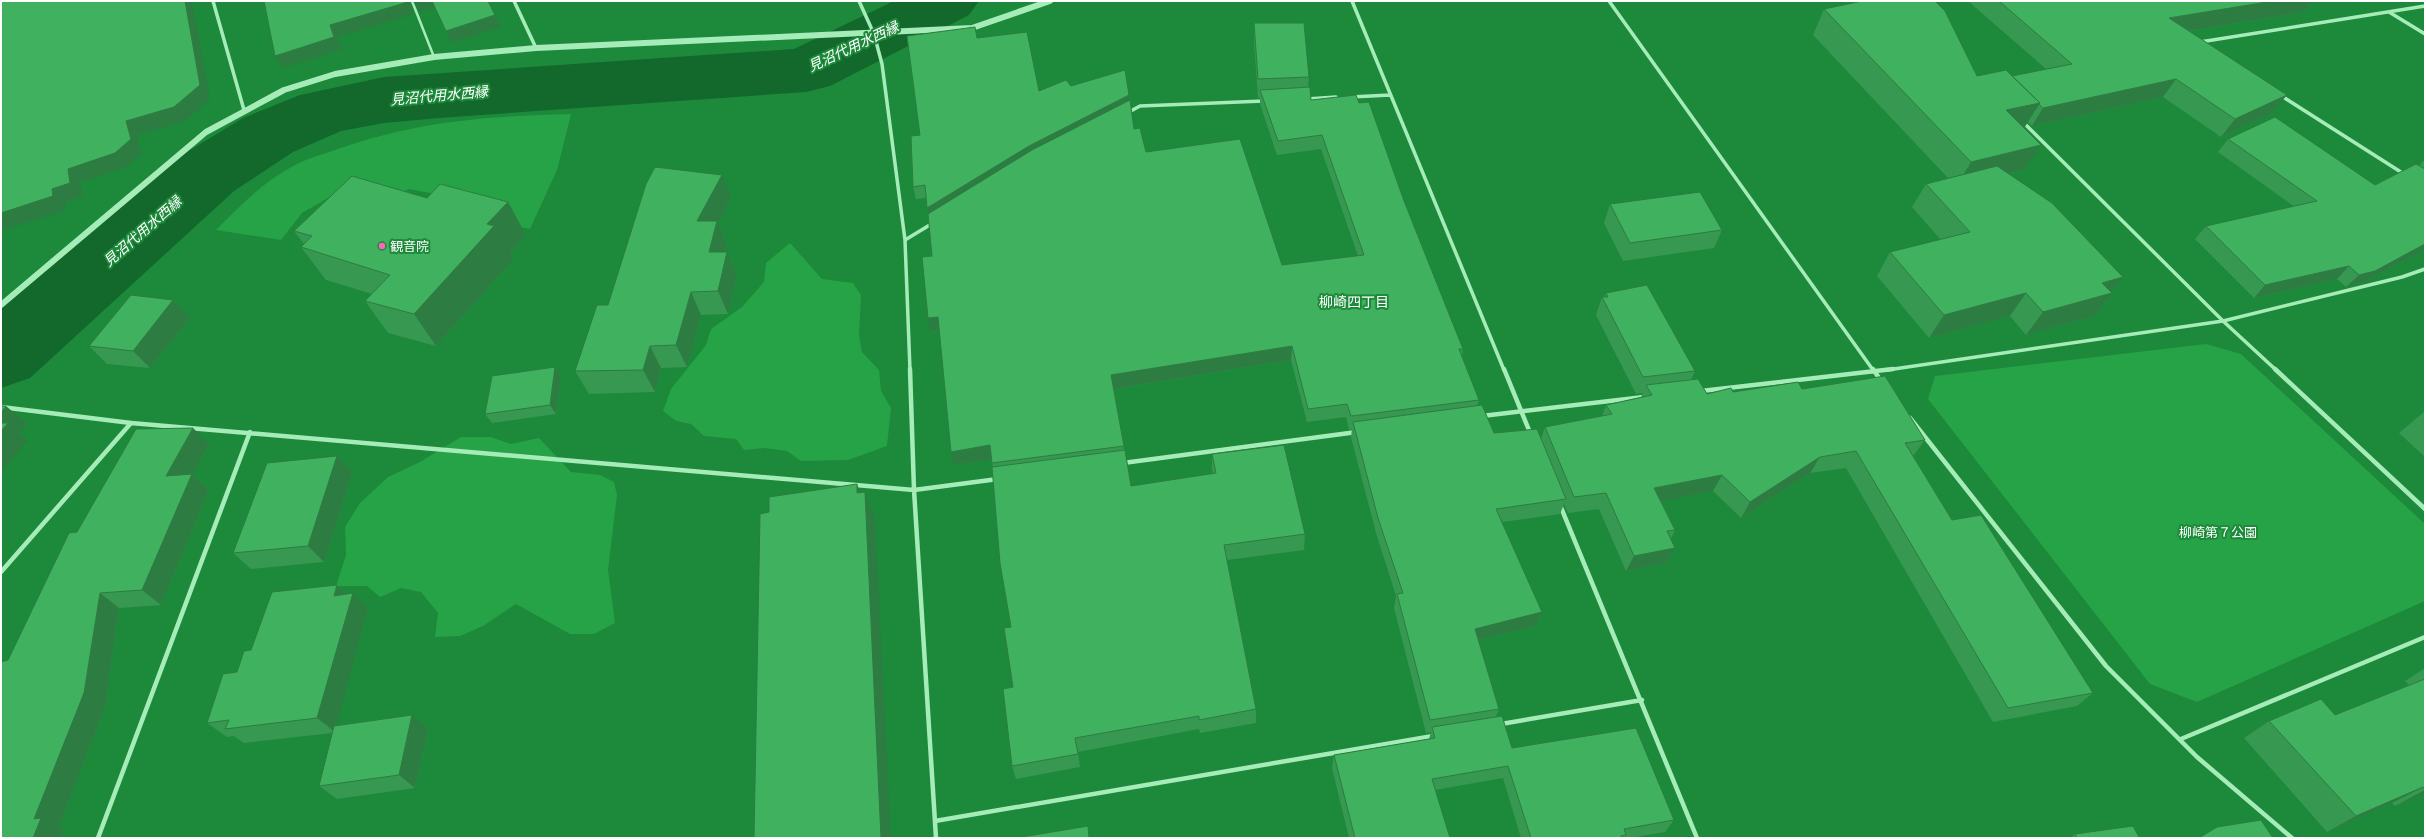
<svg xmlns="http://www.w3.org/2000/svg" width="2426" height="839" font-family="'Noto Sans','Noto Sans JP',sans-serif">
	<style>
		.green { fill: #25a346 }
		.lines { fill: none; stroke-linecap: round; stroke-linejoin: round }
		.river { fill: #13682b; fill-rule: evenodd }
		.service { stroke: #a6ecb8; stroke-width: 2.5 }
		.minor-far1 { stroke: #a6ecb8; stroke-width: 3.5 }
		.minor { stroke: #a6ecb8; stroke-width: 4.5 }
		.tertiary { stroke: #a6ecb8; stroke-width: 6 }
		.wall { fill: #379851 }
		.shaded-wall { fill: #2d7c42 }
		.building { fill: #40b15e; stroke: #2d7c42 }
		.poi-dot { fill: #fd64bd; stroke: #1c8a3a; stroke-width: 1.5 }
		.labels { text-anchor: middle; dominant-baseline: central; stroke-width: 4; stroke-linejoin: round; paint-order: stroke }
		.poi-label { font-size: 13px; fill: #fff; stroke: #1c8a3a; text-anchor: start }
		.park-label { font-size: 13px; fill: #fff; stroke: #1c8a3a }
		.water-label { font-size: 14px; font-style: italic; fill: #fff; stroke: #1c8a3a }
		.neighbourhood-label { font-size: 14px; fill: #fff; stroke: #1c8a3a }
	</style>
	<rect width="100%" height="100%" fill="#1c8a3a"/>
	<path class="green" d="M571,114L557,170L530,229L453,212L451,197L409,189L389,199L349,192L328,198L302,213L281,240L216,230C240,206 264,181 295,165C308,158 324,154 338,149C417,121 487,116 571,114Z
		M790,243L822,279L853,283L861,295L859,335L862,352L879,370L881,391L891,408L887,446L848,460L801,461L787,451L764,448L744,450L736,439L704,436L691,424L676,421L663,411L671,389L706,345L711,329L742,307L764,282L766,263Z
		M2206,344L2241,354L2425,524V601L2197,702L2150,684L1928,399L1935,376Z
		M461,437H491L511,444L539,438L571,472L600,475L614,482L617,495L608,570L615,623L594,634H570L516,604L483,626L460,636L435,637L438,613L421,592L401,588L380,597L367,586H336L346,555L345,527L360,503L388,477L420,462Z"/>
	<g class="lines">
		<path class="river" d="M894,1H979L969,15L830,86L806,92L439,118L384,123L341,131L293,152L234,191L30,378L1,388V309L182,155L243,118L300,95L384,77L794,49Z"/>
		<path class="service" d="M412,1L434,57"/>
		<path class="minor-far1" d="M213,1L244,110
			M514,1L536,48
			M859,1L874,34L882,64L905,240L910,370
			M1352,1L1504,370
			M1609,1L1873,370
			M2389,12L2425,34
			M2200,42L2425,6
			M2280,95L2404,174
			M1351,97L1390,95
			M1307,99L1336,97
			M1127,113L1140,106L1264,101
			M2023,122L2223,321L2276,370
			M905,240L933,223
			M1887,370L2223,321L2402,277L2425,269"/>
		<path class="minor" d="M910,369L914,490L936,838
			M1504,369L1531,435
			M1873,369L1881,381
			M2275,369L2425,509
			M1701,391L1893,369
			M1,407L131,423L914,490L998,479
			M1482,416L1644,397
			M1910,418L2106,666L2197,757L2292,838
			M1123,463L1357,432
			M1560,505L1697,838
			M1,572L131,423
			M1501,724L1642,700
			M2181,739L2425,637
			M935,821L1433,736
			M98,838L250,432"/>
		<path class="tertiary" d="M1,305L206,132L284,90L335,74L434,57L536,48L972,28L1050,1"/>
	</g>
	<path class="wall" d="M1968,1H2313L2305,12L2189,31L2272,113L2221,137L2163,97L2032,126L2028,122L2024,128V170L2009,174L2123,277L2111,292L2112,293L2094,316L2026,335L2010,316L1929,338L1877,276L1890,252L1941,240L1912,207L1926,184L1948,178L1813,35L1824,9L1977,76H2012L2046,69Z
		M1254,23L1309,77L1308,87L1311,100L1359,103L1404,201L1463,349L1462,356L1479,400L1477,406L1494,433L1541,439L1545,427L1602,416L1606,405L1641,397L1643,393L1636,394L1596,315L1602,297H1605L1606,293L1695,371L1691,380L1707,394L1802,389L1925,440L1913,456L1952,520L2093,693L2077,706L1993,722L1846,468L1810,473L1741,518L1713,491L1661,501L1675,530L1671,539L1675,548L1667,563L1626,571L1599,509L1568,513L1564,504L1560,514L1502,522L1542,612L1536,626L1478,640L1499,709L1496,716L1512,748L1674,820L1665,832L1629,838H1521L1503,778L1435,790L1450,838H1349L1332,768L1334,755L1429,739L1431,732L1426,733L1394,608L1396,596L1376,533L1351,437L1352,429L1349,430L1346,417L1307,422L1291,360L1114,389L1124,450L1131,486L1213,474L1212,470V454L1305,534L1304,550L1227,560L1256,709V723L1200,733L1199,729L1078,752L1080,767L1016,779L1012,766L1013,687L1011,627L993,467L991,459L954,465L940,331L931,332L932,256L929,213L926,198L916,199L913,187L920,135L977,38L1039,91L1071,86L1129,95V100L1134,129L1146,152L1282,265L1358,256L1321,149L1277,155L1260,104V97L1258,98L1254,42Z
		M2228,139L2375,185L2419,166L2423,161L2425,160V250L2362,283L2346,287L2337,279L2254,298L2195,239L2206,226L2295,207L2218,152Z
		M427,198L508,202L526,235L510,253L514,259L436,346L388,333L365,301L372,294L326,280L301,247L304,244L294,231Z
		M731,198L718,223L727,244L725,252H727L737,275L728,314L701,315L687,367L661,368L655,392L589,394L575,371L608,305Z
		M1610,204L1722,230L1714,248L1623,261L1604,223Z
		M173,300L190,318L150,368L107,364L89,346Z
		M555,367L561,377L556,414L492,423L485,414Z
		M2425,411V457L2399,433Z
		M209,444L193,475L209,490L161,605L119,608L105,707L59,827L64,830L61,838H1L8,660L77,532Z
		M352,473L324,562L251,569L233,553Z
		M337,585L346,594L368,608L336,726L428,729L415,788L337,799L319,786L332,733L244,743L234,736L227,737L207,723L237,672L251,650Z
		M2425,668V794L2395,806L2392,803L2327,832L2244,738L2269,721L2335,715L2409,685L2405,681Z
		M2075,834L2139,837L2152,838H2070Z"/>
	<path class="shaded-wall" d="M185,1H192L210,99L185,121L137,135L142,153L127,167L80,182L83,196L65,202L66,210L1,231V213L52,189L68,169L126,121Z
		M407,1H410L409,2L414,14L337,37L342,49L283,68L275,56L330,25Z
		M413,1H433L436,7L419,12Z
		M2273,1H2313L2305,12L2157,36L2169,18Z
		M495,15L501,27L452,43L446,31Z
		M2176,79L2163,97L2032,126L2043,108Z
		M1129,95L1130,108L930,221L927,208L1029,146Z
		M2287,95L2272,113L2221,137L2235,119Z
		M2040,103L2024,128L1991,136L2006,110Z
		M2041,145L2024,170L1956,187L1971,162Z
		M722,175L731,198L718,223L727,244L719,276L697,221Z
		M508,202L526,235L510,253L514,259L436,346L414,314L487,224Z
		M2425,244V250L2362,283L2346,287L2359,275Z
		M727,252L737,275L728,314L718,291Z
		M2349,266L2337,279L2254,298L2265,285Z
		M2123,277L2110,294L2112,293L2094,316L2026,335L2043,312L2102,283Z
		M691,292L701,315L687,367L676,345Z
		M2026,293L2010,316L1929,338L1944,315Z
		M173,300L190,318L150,368L133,351Z
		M938,317L942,330L931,332L928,318Z
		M650,346L661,368L655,392L643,370Z
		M1292,346L1291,360L1113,389L1111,375Z
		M555,367L561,377L556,414L550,405Z
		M6,406L27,424L19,433L28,440L1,473V413Z
		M193,428L209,444L193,475L209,490L161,605L142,590L166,476Z
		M990,445L993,459L954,465L951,452Z
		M337,456L352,473L324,562L308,546Z
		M1820,457L1810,473L1741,518L1750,502Z
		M1722,475L1713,491L1647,504L1654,488Z
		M857,484L866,508L865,492L875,519L891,838H881Z
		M1675,548L1667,563L1626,571L1634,556Z
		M337,585L351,599L353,593L368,608L335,732L317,718L334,596Z
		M100,593L119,608L105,707L59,827L64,830L61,838H33L34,819Z
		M1542,612L1536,626L1470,642L1475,629Z
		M412,715L428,729L415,788L399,775Z
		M2423,787L2392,803L2327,832L2356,816Z
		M2425,790V794L2395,806Z"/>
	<path class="building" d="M1,1H185L200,85L174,107L126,121L131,139L115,153L68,169L70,183L52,189L53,196L1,213Z
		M264,1H407L408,2L330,25L334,37L275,56Z
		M432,1H488L495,15L446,31Z
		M1862,1H1935L1945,11L1977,76L2006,70L2040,103L2006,110L2041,145L1971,162L1824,9Z
		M1999,1H2273L2169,18L2287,95L2235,119L2176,79L2043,108L2039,104L2040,103L2012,76L2072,64Z
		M1254,23H1304L1309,77L1258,79Z
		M975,27L977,38L1027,32L1039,91L1066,80L1071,86L1125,70L1129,95L1029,146L927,208L925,185L913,187L911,136L920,135L907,36Z
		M1310,87L1311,100L1356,95L1359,103L1369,102L1404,201L1463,349H1459L1479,400L1351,416L1347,404L1308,409L1292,346L1111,375L1124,446L992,463L990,445L951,452L938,317L928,318L922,257L932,256L928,214L1032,150L1130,100L1134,129L1140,128L1146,152L1240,139L1282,265L1364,255L1322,135L1278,141L1260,90Z
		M2275,117L2375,185L2416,164L2425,169V244L2375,271L2359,275L2349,266L2265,285L2206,226L2317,201L2228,139Z
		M1997,166L2052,203L2123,277L2102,283L2112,293L2043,312L2026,293L1944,315L1890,252L1970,232L1926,184Z
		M655,167L722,175L697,221H717L709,252H727L718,291L691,292L676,345L650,346L643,370L575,371L597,305H608L646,184Z
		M352,176L427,198L440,184L508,202L487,224L494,226L414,314L365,301L390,275L301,247L312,236L294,231Z
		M1700,192L1722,230L1630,243L1610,204Z
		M1647,285L1695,371L1643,377L1602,297H1608L1606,293Z
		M131,295L173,300L133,351L89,346Z
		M555,367L550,405L485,414L492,376Z
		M1885,376L1925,440L1905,443L1952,520L1981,515L2093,693L2008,708L1856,451L1820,457L1750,502L1722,475L1654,488L1675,530L1667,531L1675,548L1634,556L1606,493L1574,497L1545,427L1612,414L1606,405L1652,395L1646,385L1698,379L1707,394L1731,388L1733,392L1798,382L1802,389Z
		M1482,405L1494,433L1537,429L1566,499L1496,509L1542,612L1475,629L1499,709L1430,720L1397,594L1403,593L1378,518L1353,422Z
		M1,406H6L1,413Z
		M1,423H8L1,431Z
		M193,428L166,476L192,474L142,590L100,593L84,693L34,819L41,818L33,838H1V662L8,660L69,533L77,532L136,429Z
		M1284,445L1305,534L1224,545L1256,709L1199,720V716L1075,738L1078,754L1012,766L1003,689L1013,687L1004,628L1011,627L1000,563L992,467L1125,450L1131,486L1216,473L1212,454Z
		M337,456L308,546L233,553L267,463Z
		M857,484V493L865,492L881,838H754L760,514L769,512V497Z
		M337,585L334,596L353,593L317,718L225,729L229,720L207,723L223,674L237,672L244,651L251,650L272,592Z
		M2425,679V789L2423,787L2356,816L2269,721L2321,699L2335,715Z
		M412,715L399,775L319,786L334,726Z
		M1502,716L1512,748L1636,728L1674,820L1624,829L1626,835L1621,836V838H1531L1508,766L1432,779L1450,838H1355L1334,755L1435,738L1432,727Z
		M2261,820L2273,838H2199L2217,827Z
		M1088,826L1089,838H1016Z
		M2133,826L2139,837H2151L2152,838H2077L2075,834Z"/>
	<circle class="poi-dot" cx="382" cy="246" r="4"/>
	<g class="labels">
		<g class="poi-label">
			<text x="390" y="246">観音院</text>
		</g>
		<g class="park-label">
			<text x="2218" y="532">柳崎第７公園</text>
		</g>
		<g class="water-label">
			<text transform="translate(853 46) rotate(-25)">見沼代用水西縁</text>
			<text transform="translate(439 95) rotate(-5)">見沼代用水西縁</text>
			<text transform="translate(142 231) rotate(-41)">見沼代用水西縁</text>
		</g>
		<g class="neighbourhood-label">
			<text x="1354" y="301">柳崎四丁目</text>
		</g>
	</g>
	<rect width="2426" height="839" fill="none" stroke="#ffffff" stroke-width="4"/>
</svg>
